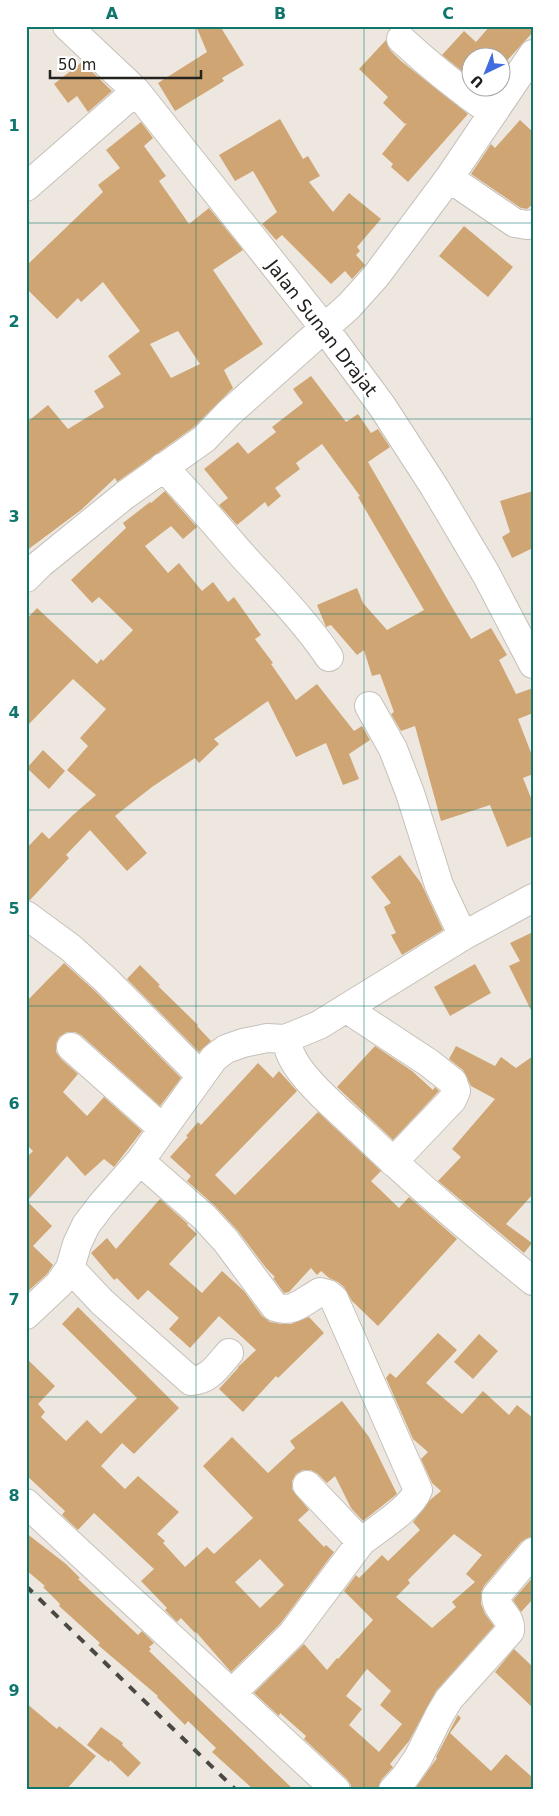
<svg xmlns="http://www.w3.org/2000/svg" width="559" height="1816" font-family="'DejaVu Sans',sans-serif">
	<style>
		.building { fill: #cfa673; fill-rule: evenodd }
		.lines { fill: none; stroke-linecap: round; stroke-linejoin: round }
		.minor-casing { stroke: #c5c0b9; stroke-width: 30 }
		.minor { stroke: #fff; stroke-width: 28 }
		.rail { stroke: #4b4844; stroke-width: 4; stroke-dasharray: 9 9; stroke-linecap: butt }
		.grid { fill: none; stroke: #0f766e; stroke-width: 1; stroke-opacity: 0.55 }
		.labels { text-anchor: middle; dominant-baseline: central; stroke-width: 5; stroke-linejoin: round; paint-order: stroke }
		.street-label { font-size: 18px; fill: #24221f; stroke: #fff }
		.neatline { fill: none; stroke: #0f766e; stroke-width: 2 }
		.grid-label { font-size: 16px; text-anchor: middle; font-weight: bold; fill: #0f766e }
	</style>
	<rect width="100%" height="100%" fill="#ede7e0"/>
	<path class="building" d="M196,26H220L244,65L222,78L224,81L175,111L158,83L207,52Z
		M490,26H533V32L503,65L502,58H495L488,51L487,52L493,58H472V70L467,75L442,55L464,31L476,42Z
		M386,40L390,50L401,61L468,114L408,182L391,167L393,164L382,154L407,123L405,124L383,103L388,97L359,69Z
		M82,62L112,91L88,112L77,96L68,103L54,84Z
		M280,119L303,159L308,156L320,176L309,182L333,212L349,193L381,219L357,247L360,251L356,255L365,265L352,279L345,271L331,284L282,235L276,240L262,224L277,212L253,171L235,181L219,155Z
		M520,120L533,132V204L527,209L521,208L471,174L491,144L495,148Z
		M141,122L153,138L144,146L166,176L159,181L189,224L209,208L243,250L213,270L263,344L224,370L233,388L194,427L117,482L115,478L81,510L26,551V423L48,405L68,429L104,407L94,391L121,374L108,356L140,331L103,282L81,302L78,298L57,319L26,288V266L103,192L98,185L120,168L106,150ZM178,331L200,364L171,378L150,344Z
		M464,226L513,267L488,297L439,256Z
		M311,376L346,422L358,414L371,433L378,429L390,447L368,462L449,602L471,639L491,628L507,655L499,660L516,694L533,688V713L518,719L533,758V774L523,778L533,803V836L507,847L490,805L441,821L415,726L401,731L391,714L394,712L380,674L372,676L364,650L357,655L331,625L326,627L317,605L357,588L363,603L387,630L424,610L358,497L360,496L322,444L296,463L300,469L275,488L281,496L268,507L265,502L237,525L219,505L228,498L204,469L238,442L248,454L276,432L272,427L303,403L293,389Z
		M165,491L197,527L183,539L171,526L145,546L168,573L179,563L202,591L213,582L228,602L234,597L261,635L255,639L273,663L271,664L296,700L317,684L354,731L362,726L370,740L349,754L359,779L343,785L326,743L296,757L268,701L214,739L219,744L199,763L195,758L152,787L115,816L147,853L127,871L90,830L66,855L69,858L30,900H26V849L42,832L49,839L73,815L96,795L67,770L88,746L80,738L106,709L73,679L26,727V620L37,608L97,664L101,659L103,661L133,630L99,597L92,603L71,580L126,528L123,523L150,502L151,503Z
		M533,491V548L512,558L502,537L510,532L500,501Z
		M43,750L65,771L49,789L27,768Z
		M400,855L421,883L443,930L402,955L391,935L396,933L384,907L391,903L371,877Z
		M533,932V1014L509,966L520,961L510,943Z
		M64,963L95,991L181,1078L160,1106L81,1035L75,1032H67L59,1037L56,1044V1052L61,1059L78,1074L63,1092L87,1116L104,1097L142,1131L114,1167L104,1159L85,1176L67,1156L27,1201L52,1226L33,1246L53,1265L47,1274L26,1293V1158L33,1151L26,1144V1002Z
		M475,964L491,993L450,1016L434,987Z
		M140,965L160,985L158,986L198,1025L197,1026L211,1041L199,1052L127,979Z
		M375,1046L412,1071L433,1090L435,1087L439,1091L393,1140L337,1087Z
		M456,1046L495,1066L501,1057L516,1068L533,1056V1194L506,1224L532,1243L524,1253L438,1181L461,1157L452,1149L495,1099L471,1086L463,1070L449,1059Z
		M258,1063L273,1078L279,1071L297,1091L215,1175L235,1195L318,1112L381,1171L371,1181L399,1208L409,1197L457,1239L378,1326L352,1301L344,1287L338,1282L329,1278L321,1271L317,1275L311,1268L289,1292L284,1293L273,1278L275,1277L266,1268L238,1231L215,1206L187,1181L191,1176L170,1157L188,1137L186,1136L198,1122L201,1125Z
		M160,1199L188,1224L187,1225L197,1234L169,1264L202,1293L222,1271L244,1291L262,1316L270,1322L281,1324H291L309,1317L324,1333L278,1378L276,1376L243,1412L219,1389L238,1368V1367L256,1350L219,1316L190,1348L169,1329L179,1318L148,1290L138,1300L117,1278L114,1280L91,1253L107,1238L116,1249Z
		M78,1307L179,1408L134,1454L122,1443L101,1466L125,1489L138,1476L179,1512L157,1534L165,1541L163,1543L185,1567L207,1547L214,1554L253,1518L203,1466L232,1437L268,1473L295,1448L290,1441L342,1401L369,1437L397,1494L363,1521L351,1508L335,1476L327,1483L318,1474L311,1470H303L296,1474L292,1481V1489L309,1510L298,1520L324,1547L326,1545L334,1552L280,1624L231,1672L196,1632L195,1633L181,1618L177,1622L165,1610L167,1608L141,1581L154,1569L94,1513L78,1530L62,1515L65,1511L26,1475V1358L55,1386L38,1404L45,1412L41,1417L66,1441L87,1420L101,1434L137,1398L62,1324ZM260,1559L284,1585L260,1608L235,1582Z
		M438,1333L457,1350L426,1383L462,1414L483,1391L509,1415L517,1405L533,1418V1537L527,1538L521,1542L484,1586L481,1592V1604L485,1614L494,1626L436,1691L409,1741L390,1764L393,1767L381,1780L378,1790H351V1785L347,1779L304,1739L306,1736L280,1713L279,1716L254,1693L304,1644L327,1670L337,1658L338,1659L373,1620L344,1591L356,1575L359,1578L382,1555L388,1561L420,1530L413,1522L430,1500L441,1491L432,1483L421,1459L428,1452L413,1439L386,1378L390,1373L396,1378ZM454,1534L482,1555L466,1574L475,1582L452,1602L456,1607L432,1628L396,1597L410,1583L408,1580ZM367,1669L391,1691L380,1705L402,1724L379,1752L349,1725L362,1709L346,1696Z
		M479,1334L498,1351L473,1379L454,1362Z
		M26,1533L66,1564L80,1578L78,1579L138,1635L142,1631L154,1643L149,1647L151,1649L149,1651L294,1790H254L212,1752L216,1748L188,1721L185,1725L157,1697L158,1696L98,1645L100,1643L59,1606L60,1604L43,1587L45,1586L26,1570Z
		M533,1577V1599L521,1612L513,1600Z
		M514,1649L533,1667V1708L495,1672Z
		M26,1703L57,1729L59,1726L96,1756L66,1790H26Z
		M458,1715L461,1718L450,1733L491,1771L506,1754L533,1778V1790H414L437,1758L436,1757Z
		M101,1727L123,1743L122,1745L141,1763L128,1777L110,1760L109,1762L87,1745Z"/>
	<g class="lines">
		<g class="minor-casing">
			<path id="minor" d="M67,26L136,91L325,329L382,406L435,488L486,574L533,664
				M401,39C430,66 460,90 493,113
				M449,178L515,223L527,225L533,224
				M26,187L136,91
				M163,467C191,495 216,525 242,555C272,588 304,620 329,657
				M26,578L40,564L125,495L204,439L229,413L349,306L376,276L449,178L533,54
				M369,706L393,749L410,793L439,885L463,936
				M26,915L71,948L106,980L201,1076
				M347,1009L429,1063L453,1082L456,1091L452,1100L393,1162
				M285,1039C288,1045 289,1052 292,1057C303,1081 344,1115 364,1134C418,1186 475,1234 533,1281
				M71,1047L163,1129
				M140,1161L204,1217L226,1241L275,1307C293,1314 305,1300 320,1292L328,1294L334,1299L418,1490C411,1509 377,1529 361,1542L307,1485
				M70,1268L102,1302L191,1381C209,1380 217,1367 229,1353
				M26,1315L59,1284L70,1268L77,1244L86,1225L102,1204L140,1161L214,1058L226,1049L243,1043L267,1038L285,1039L319,1025L463,936L533,898
				M26,1503L336,1790
				M232,1693L292,1634L361,1542
				M393,1790L405,1777L418,1758L440,1714L449,1699L510,1631C512,1615 496,1612 496,1596L533,1552"/>
		</g>
		<use href="#minor" class="minor"/>
		<path class="rail" d="M26,1586L236,1790"/>
	</g>
	<path class="grid" d="M196,26V1790M364,26V1790M26,223H533M26,419H533M26,614H533M26,810H533M26,1006H533M26,1202H533M26,1397H533M26,1593H533"/>
	<g class="labels">
		<g class="street-label">
			<text transform="translate(322 328) rotate(52)">Jalan Sunan Drajat</text>
		</g>
	</g>
	<rect width="559" height="1816" fill="none" stroke="#ffffff" stroke-width="55"/>
	<g transform="translate(486 72) rotate(223)"><circle r="24" fill="#ffffff" stroke="#a7a7a5"/>
	<path d="M0-4L9 19L0 12L-9 19Z" fill="#3f6dde"/>
	<text y="-8" font-size="14" font-weight="bold" text-anchor="middle" fill="#24221f">U</text>
	</g>
	<path d="M50 70v8h151v-8" fill="none" stroke="#24221f" stroke-width="2.5"/>
	<text x="58" y="70" font-size="15" fill="#24221f" stroke="#ffffff" stroke-width="4" paint-order="stroke">50 m</text>
	<rect x="28" y="28" width="504" height="1760" class="neatline"/>
	<g class="grid-label">
		<text x="112" y="19">A</text>
		<text x="280" y="19">B</text>
		<text x="448" y="19">C</text>
		<text x="14" y="131">1</text>
		<text x="14" y="327">2</text>
		<text x="14" y="522">3</text>
		<text x="14" y="718">4</text>
		<text x="14" y="914">5</text>
		<text x="14" y="1109">6</text>
		<text x="14" y="1305">7</text>
		<text x="14" y="1501">8</text>
		<text x="14" y="1696">9</text>
	</g>
</svg>
